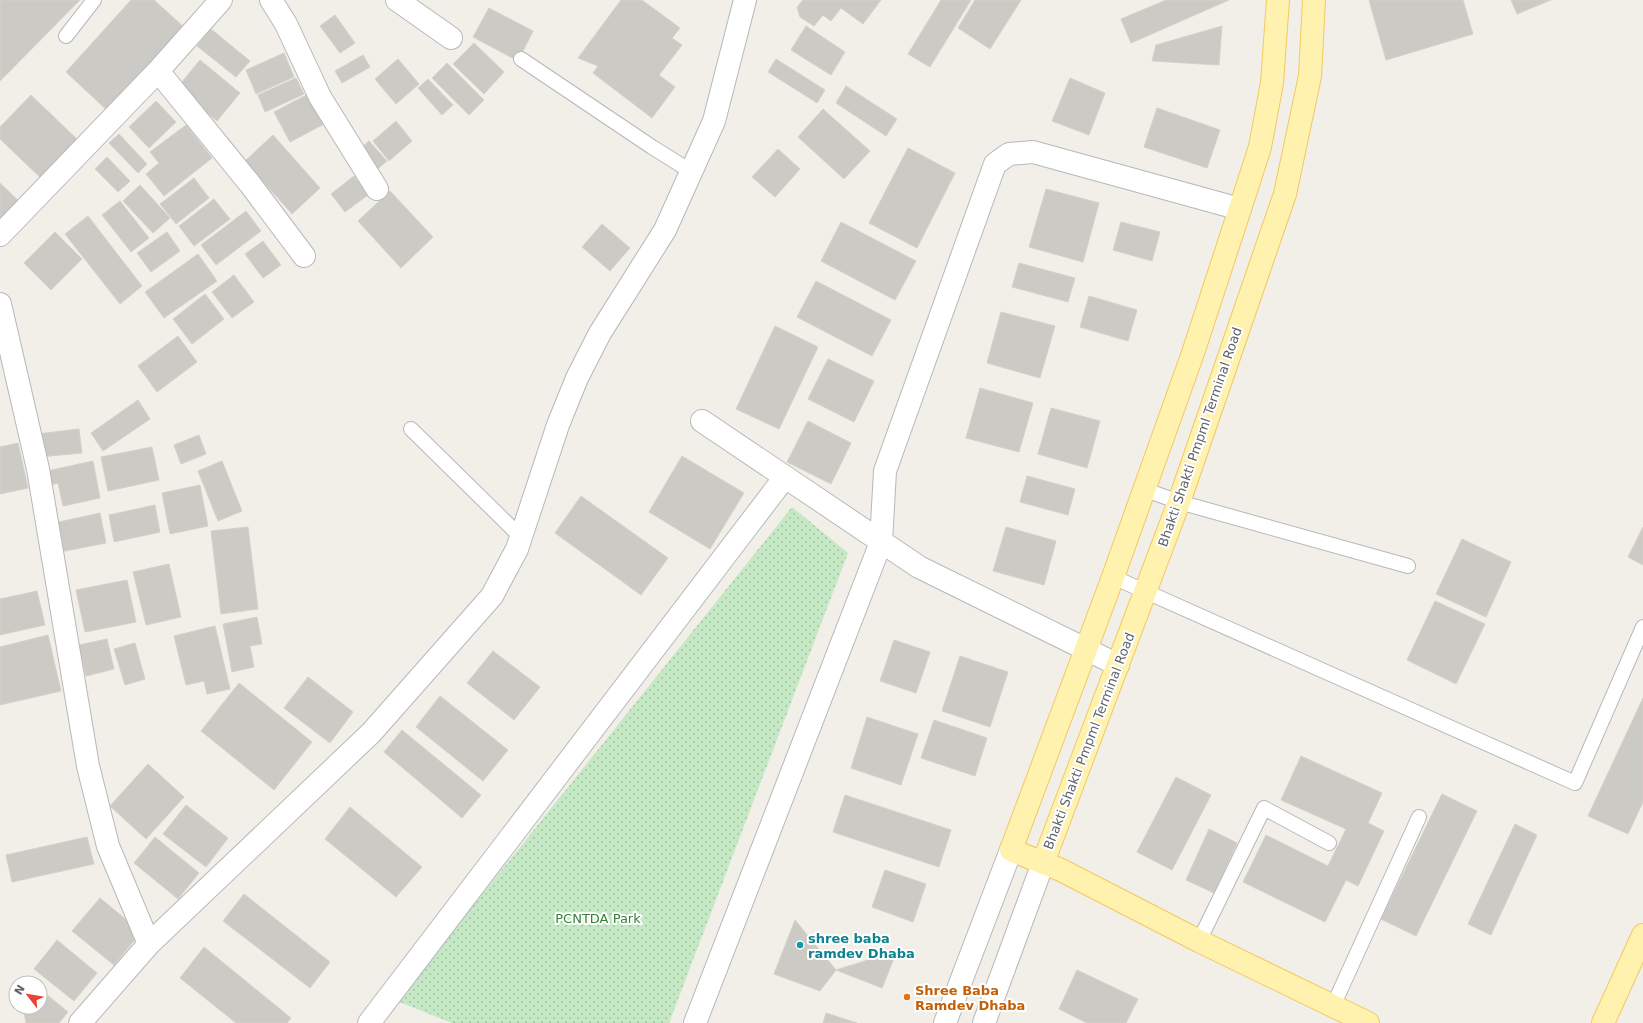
<svg xmlns="http://www.w3.org/2000/svg" width="1643" height="1023" font-family="'DejaVu Sans',sans-serif">
	<style>
		.park { fill: url(#park-dots) }
		.building { fill: #cccac5; stroke: #d6d1c6 }
		.lines { fill: none; stroke-linecap: round; stroke-linejoin: round }
		.lane-casing { stroke: #b5b8bc; stroke-width: 16 }
		.street-casing { stroke: #b5b8bc; stroke-width: 24 }
		.primary-casing { stroke: #f2c960; stroke-width: 24 }
		.lane { stroke: #fff; stroke-width: 14 }
		.street { stroke: #fff; stroke-width: 22 }
		.primary { stroke: #fff2af; stroke-width: 22 }
		.culture-dot { fill: #0f9aa8; stroke: #fff; stroke-width: 1.5 }
		.food-dot { fill: #e8710a; stroke: #fff; stroke-width: 1.5 }
		.labels { text-anchor: middle; dominant-baseline: central; stroke-width: 4; stroke-linejoin: round; paint-order: stroke }
		.street-label { font-size: 13px; fill: #5f6368; stroke: #fff }
		.park-label { font-size: 13px; fill: #348238; stroke: #fff }
		.culture-label { font-size: 13px; font-weight: bold; fill: #0d838f; stroke: #fff; text-anchor: start }
		.food-label { font-size: 13px; font-weight: bold; fill: #c56008; stroke: #fff; text-anchor: start }
	</style>
	<defs>
		<pattern id="park-dots" width="8" height="8" patternUnits="userSpaceOnUse"><rect width="8" height="8" fill="#c5e8c5"/><path d="M2 2h.1M6 6h.1" fill="none" stroke="#a3c0a4" stroke-width="1.8" stroke-linecap="round"/></pattern>
	</defs>
	<rect width="100%" height="100%" fill="#f1efe8"/>
	<path class="park" d="M792,507L848,553L669,1023H452L397,1001Z"/>
	<path class="building" d="M0,0H80L0,81Z
		M131,0H154L186,29L110,113L66,72Z
		M621,0H642L680,28L672,38L682,45L659,75L675,87L652,118L593,73L598,66L578,58Z
		M803,0H881L863,24L841,8L831,21L823,15L814,26L800,17L797,7Z
		M941,0H971L930,67L908,54Z
		M975,0H1021L990,49L958,28Z
		M1166,0H1229L1131,43L1121,19Z
		M1369,0H1463L1473,34L1386,60Z
		M1511,0H1551L1517,14Z
		M489,8L533,31L518,61L473,37Z
		M335,15L355,43L340,53L320,26Z
		M806,26L845,52L831,75L791,50Z
		M1222,26L1219,65L1152,61L1156,45Z
		M211,29L250,61L236,77L197,46Z
		M474,43L504,72L484,94L453,64Z
		M284,53L294,77L256,94L246,70Z
		M363,55L370,67L342,83L335,71Z
		M398,59L419,84L396,104L375,79Z
		M776,59L825,90L817,103L768,72Z
		M200,60L240,93L217,121L177,88Z
		M447,63L484,100L469,115L432,78Z
		M296,78L304,94L265,112L258,95Z
		M1070,78L1105,93L1089,135L1052,121Z
		M428,79L453,105L442,115L418,88Z
		M846,86L897,119L886,136L836,103Z
		M312,92L328,122L290,142L274,112Z
		M31,95L81,143L44,181L0,139V127Z
		M156,101L176,122L149,148L129,127Z
		M1157,108L1220,130L1207,168L1144,147Z
		M823,109L870,151L844,179L798,137Z
		M396,121L412,141L389,161L373,141Z
		M186,125L212,158L164,196L146,174L159,163L150,152Z
		M119,134L147,164L138,173L109,143Z
		M273,135L320,188L292,214L245,161Z
		M369,141L387,161L374,172L357,152Z
		M908,148L955,173L917,248L869,223Z
		M778,149L800,169L775,197L752,177Z
		M107,157L130,181L118,192L95,169Z
		M354,176L368,195L345,212L331,194Z
		M194,178L209,198L176,224L160,204Z
		M0,183L23,205L0,229Z
		M140,185L170,218L153,233L123,201Z
		M1046,189L1099,203L1083,262L1029,247Z
		M390,191L433,237L401,268L358,221Z
		M214,199L230,219L194,246L179,226Z
		M120,201L149,238L131,252L102,215Z
		M246,211L261,231L216,265L201,245Z
		M88,216L142,286L120,304L65,234Z
		M841,222L916,261L895,300L821,261Z
		M1121,222L1160,232L1152,261L1113,250Z
		M602,224L630,248L610,271L582,247Z
		M55,232L82,259L51,290L24,263Z
		M167,232L180,251L151,272L137,253Z
		M263,241L281,265L263,278L245,254Z
		M198,254L217,281L164,318L145,292Z
		M1019,263L1075,278L1068,302L1012,287Z
		M234,275L254,302L232,318L212,292Z
		M816,281L891,320L872,356L797,317Z
		M205,294L224,319L192,344L173,319Z
		M1089,296L1137,310L1128,341L1080,327Z
		M1001,312L1055,326L1040,378L987,363Z
		M775,326L818,347L779,429L736,409Z
		M178,336L197,362L157,392L138,366Z
		M828,359L874,381L854,422L808,399Z
		M980,388L1033,403L1019,452L966,438Z
		M138,400L150,419L103,451L91,433Z
		M1051,408L1100,421L1087,468L1038,454Z
		M808,421L851,443L831,484L787,462Z
		M79,429L82,453L39,457L37,434Z
		M199,435L206,454L181,464L174,445Z
		M18,443L28,488L0,494V447Z
		M152,447L159,480L108,491L101,457Z
		M682,456L744,493L710,549L649,512Z
		M93,461L100,498L63,506L58,483L51,485L47,471Z
		M222,461L242,511L218,521L198,471Z
		M1027,476L1075,489L1068,515L1020,502Z
		M200,485L208,526L170,534L162,493Z
		M581,496L668,558L641,595L555,533Z
		M155,505L160,532L114,542L109,515Z
		M100,513L106,543L60,552L54,523Z
		M248,527L258,609L221,614L211,531Z
		M1006,527L1056,541L1044,585L993,571Z
		M1643,527V565L1628,557Z
		M1462,539L1511,562L1486,617L1436,594Z
		M169,564L181,617L146,625L133,572Z
		M127,580L136,622L85,632L76,590Z
		M37,591L45,625L0,635V599Z
		M1435,601L1485,624L1456,684L1407,660Z
		M257,617L262,644L250,646L254,667L232,672L223,624Z
		M215,626L230,689L207,694L204,681L186,685L174,636Z
		M48,635L61,691L0,705V647Z
		M107,639L114,669L86,676L79,645Z
		M894,640L930,652L916,693L880,681Z
		M135,643L145,679L125,685L114,649Z
		M493,651L540,687L514,720L467,683Z
		M960,656L1008,672L990,727L942,711Z
		M308,677L353,712L330,743L284,708Z
		M239,683L312,742L274,790L201,731Z
		M440,696L508,750L483,781L416,727Z
		M1643,698V802L1628,834L1588,816Z
		M867,717L918,734L901,785L851,768Z
		M934,720L987,738L975,776L921,758Z
		M402,730L481,795L462,818L384,752Z
		M1301,756L1382,793L1368,823L1384,831L1358,886L1346,880L1325,922L1243,882L1266,835L1328,866L1346,829L1281,800Z
		M148,764L184,797L146,839L110,806Z
		M1176,777L1211,795L1172,870L1137,852Z
		M1442,794L1477,811L1416,936L1381,919Z
		M845,795L951,830L939,867L833,832Z
		M186,805L228,838L206,867L163,834Z
		M350,807L422,867L396,897L325,839Z
		M1515,824L1537,835L1491,935L1468,924Z
		M1209,829L1237,843L1214,893L1186,880Z
		M87,837L94,864L12,882L6,855Z
		M155,837L199,873L178,899L134,863Z
		M885,870L926,884L913,922L872,907Z
		M244,894L330,962L310,988L223,921Z
		M100,898L141,932L114,965L72,931Z
		M795,920L836,970L820,991L774,974Z
		M57,940L97,973L74,1001L34,969Z
		M204,947L291,1018L287,1023H236L180,978Z
		M897,951L882,988L836,970Z
		M1077,970L1138,999L1126,1023H1087L1059,1009Z
		M40,989L68,1012L59,1023H26L23,1007H40Z
		M826,1013L857,1023H823Z"/>
	<g class="lines">
		<g class="lane-casing">
			<path id="lane" d="M66,36L94,0
				M521,59L652,147L692,172
				M411,429L521,537
				M1143,489L1179,502L1408,566
				M1113,577L1575,783L1643,627
				M1199,941L1264,808L1329,843
				M1333,1006L1419,817"/>
		</g>
		<g class="street-casing">
			<path id="street" d="M271,0L286,24L320,97L377,189
				M397,0L451,38
				M158,71L250,184L304,256
				M0,235L158,71L221,0
				M0,304L38,469L88,766L108,846L149,944
				M702,421L919,567L1118,665
				M80,1023L149,944L371,733L492,596L517,549L558,425L577,378L600,333L665,230L714,121L745,0
				M369,1023L785,477
				M695,1023L881,542L885,471L995,164L1009,154L1033,152L1240,209
				M945,1023L1011,850
				M984,1023L1043,863"/>
		</g>
		<g class="primary-casing">
			<path id="primary" d="M1278,0L1272,83L1260,147L1240,209L1193,353L1113,577L1011,850L1061,870L1199,941L1368,1023
				M1043,863L1179,502L1285,194L1310,76L1314,0
				M1603,1023L1643,935"/>
		</g>
		<use href="#lane" class="lane"/>
		<use href="#street" class="street"/>
		<use href="#primary" class="primary"/>
	</g>
	<circle class="culture-dot" cx="800" cy="945" r="4"/>
	<circle class="food-dot" cx="907" cy="997" r="4"/>
	<g class="labels">
		<g class="street-label">
			<text transform="translate(1200 437) rotate(-71)">Bhakti Shakti Pmpml Terminal Road</text>
			<text transform="translate(1089 741) rotate(-69)">Bhakti Shakti Pmpml Terminal Road</text>
		</g>
		<g class="park-label">
			<text x="598" y="918">PCNTDA Park</text>
		</g>
		<g class="culture-label">
			<text x="808" y="938">shree baba<tspan x="808" dy="15">ramdev Dhaba</tspan></text>
		</g>
		<g class="food-label">
			<text x="915" y="990">Shree Baba<tspan x="915" dy="15">Ramdev Dhaba</tspan></text>
		</g>
	</g>
	<g transform="translate(28 995) rotate(301)"><circle r="19" fill="#ffffff" stroke="#bfc1c3"/>
	<path d="M0-3L7 15L0 10L-7 15Z" fill="#ea4335"/>
	<text y="-6" font-size="11" font-weight="bold" text-anchor="middle" fill="#5f6368">N</text>
	</g>
</svg>
